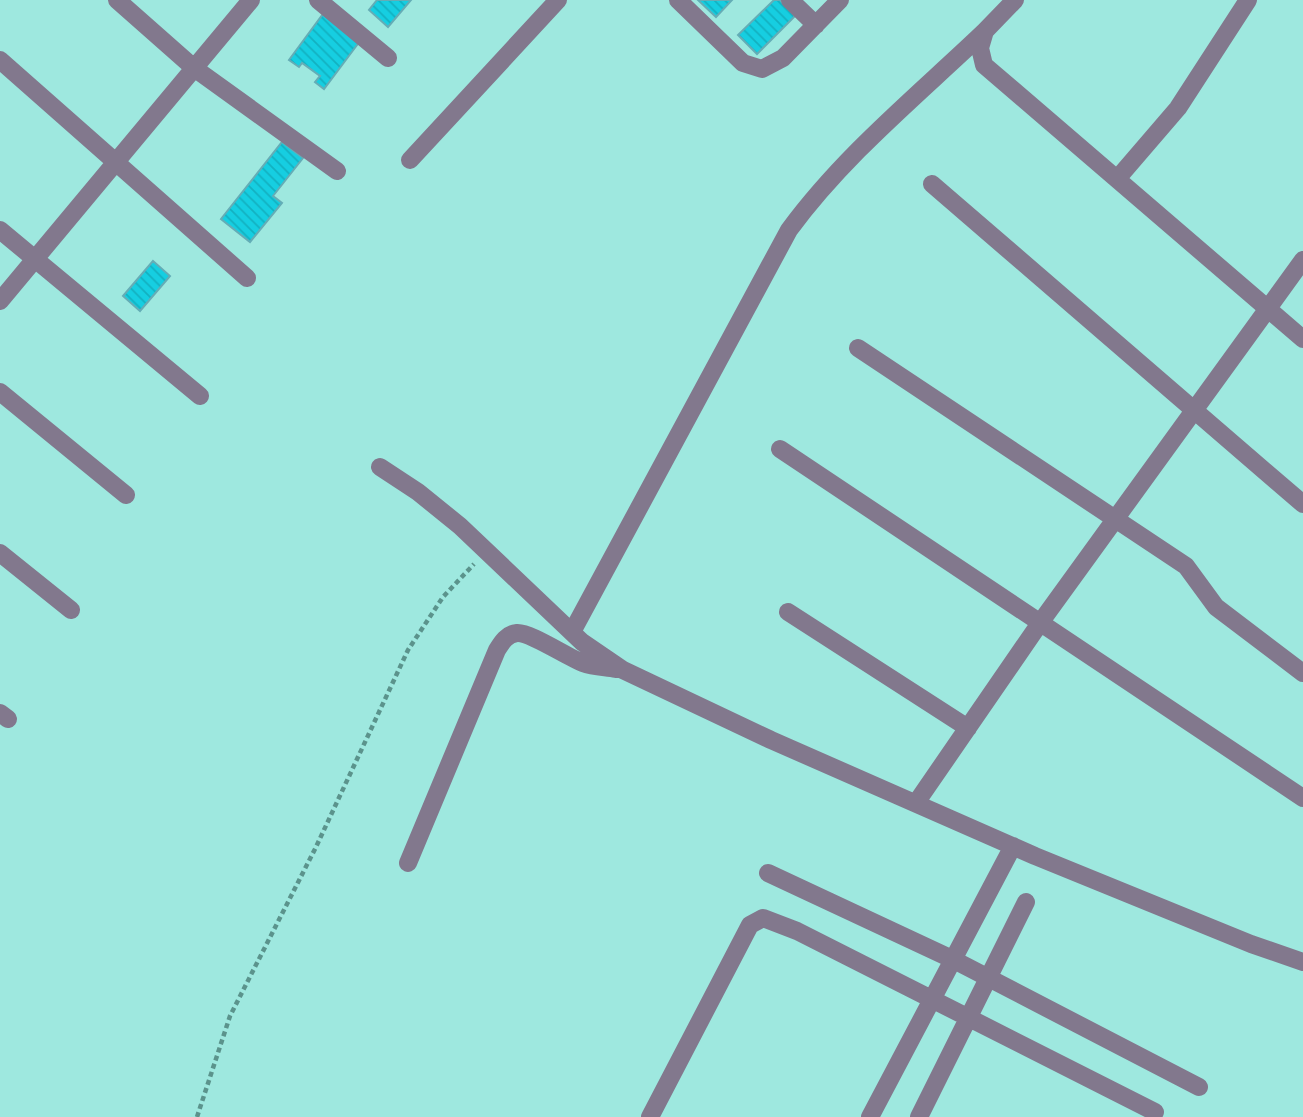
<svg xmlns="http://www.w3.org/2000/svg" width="1303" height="1117" font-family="Arial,sans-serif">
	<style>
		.building { fill: url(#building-back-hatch); stroke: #64adb6; stroke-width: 2 }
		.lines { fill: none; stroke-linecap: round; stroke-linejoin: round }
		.path { stroke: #5b938c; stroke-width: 4.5; stroke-dasharray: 5 3.5; stroke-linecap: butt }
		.minor { stroke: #82788d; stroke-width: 18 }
	</style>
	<defs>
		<pattern id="building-back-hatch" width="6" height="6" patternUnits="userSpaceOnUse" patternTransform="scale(1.75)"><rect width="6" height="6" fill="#16cee1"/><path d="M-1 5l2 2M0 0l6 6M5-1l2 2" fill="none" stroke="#13b1c1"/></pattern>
	</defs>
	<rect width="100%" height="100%" fill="#9ee8df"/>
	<path class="building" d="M377,0H411L388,27L369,10Z
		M698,0H732L716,17Z
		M774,0H780L795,16L757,54L738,35Z
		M323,14L360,41L324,89L315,82L320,76L302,63L299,67L289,60Z
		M282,142L303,158L273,196L282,203L250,242L221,219Z
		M153,261L170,276L140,311L123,296Z"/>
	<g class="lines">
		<path class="path" d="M197,1117L230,1016L316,847L408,650L443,597L474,564"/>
		<path class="minor" d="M117,0L194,68L337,171
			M318,0L388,58
			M678,0L743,63L762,69L783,58L840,0
			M790,0L816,25
			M1015,0L985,31L980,48L984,65L1303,339
			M0,60L247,278
			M410,160L558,0
			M1117,179L1178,108L1248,0
			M932,184L1303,504
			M0,230L200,396
			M0,301L251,0
			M858,348L1186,566L1216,607L1303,673
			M0,392L126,495
			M780,449L1303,798
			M380,467L418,492L460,526L582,642L623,670L771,740L1035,856L1251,944L1303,962
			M0,553L71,610
			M788,612L968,728
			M572,632L789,230C844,155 918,95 985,31
			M0,713L8,719
			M916,803L1040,623L1303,260
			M408,863L497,650C502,642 507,634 517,633C530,632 567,657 583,663C594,667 606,667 616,669
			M768,873L952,959L1199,1087
			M650,1117L750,925L763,918L797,931L1155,1112
			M870,1117L1013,846
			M919,1117L1026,902"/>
	</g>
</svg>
